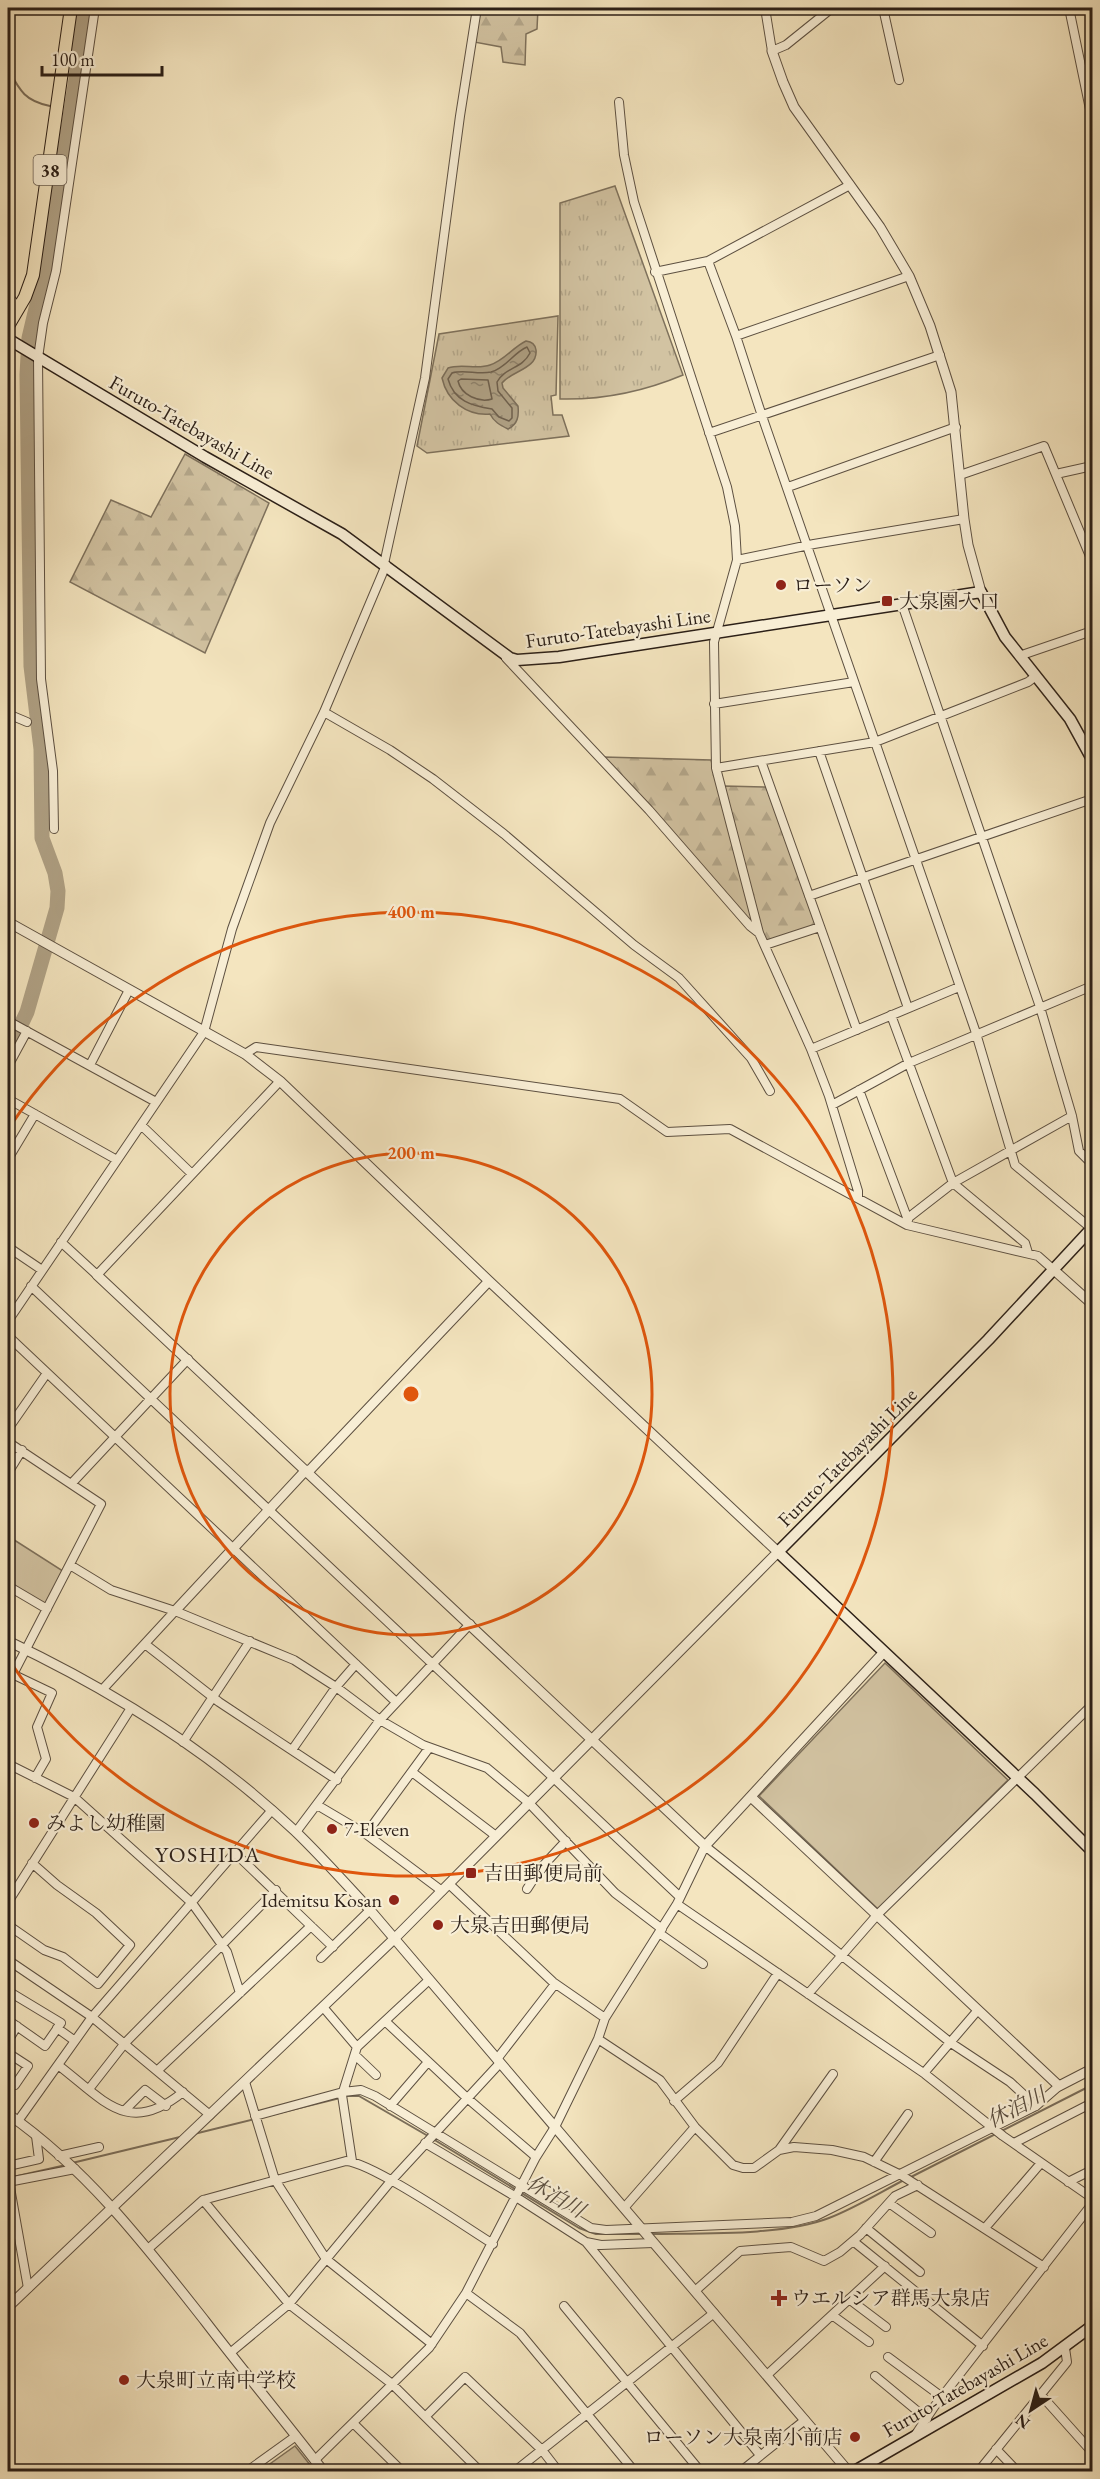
<svg xmlns="http://www.w3.org/2000/svg" width="1100" height="2479" font-family="'EB Garamond','Noto Serif JP',serif">
	<style>
		.grass { fill: url(#grass-tufts); stroke: #7e715c; stroke-width: 1.5 }
		.forest { fill: url(#forest-firs); stroke: #7e715c; stroke-width: 1.5 }
		.park { fill: #d2c3a2; stroke: #7e715c; stroke-width: 1.5 }
		.water { fill: url(#water-ripples); stroke: #7b6e5a; stroke-width: 1.5 }
		.lines { fill: none; stroke-linecap: round; stroke-linejoin: round }
		.shore { stroke: #6e604e; stroke-width: 1.5 }
		.stream { stroke: #7b6e5a; stroke-width: 2 }
		.river { stroke: #b0a286; stroke-width: 15 }
		.minor-casing { stroke: #5d5041; stroke-width: 10 }
		.tertiary-casing { stroke: #5d5041; stroke-width: 11 }
		.secondary-casing { stroke: #2b1f17; stroke-width: 13 }
		.primary-casing { stroke: #2b1f17; stroke-width: 14 }
		.minor { stroke: #f8eed5; stroke-width: 8 }
		.tertiary { stroke: #f8eed5; stroke-width: 9 }
		.secondary { stroke: #f8eed5; stroke-width: 10 }
		.primary { stroke: #f4e5bf; stroke-width: 12 }
		.ring { fill: none; stroke: #df560d; stroke-width: 3 }
		.poi-dot { fill: #8f2418; stroke: #f8eed5; stroke-width: 2 }
		.labels { text-anchor: middle; dominant-baseline: central; stroke-width: 4.5; stroke-linejoin: round; paint-order: stroke }
		.shield { fill: #f8eed5; stroke: #685d50; stroke-width: 1.5 }
		.shield-label { font-size: 18px; font-weight: bold; fill: #2b1f17 }
		.street-label { font-size: 20px; fill: #2b1f17; stroke: #f8eed5 }
		.poi-label { font-size: 20px; fill: #2b1f17; stroke: #f8eed5; text-anchor: start }
		.water-label { font-size: 21px; font-style: italic; fill: #5a4d3e; stroke: #f8eed5 }
		.quarter-label { font-size: 22px; letter-spacing: 1.5px; fill: #2b1f17; stroke: #f8eed5 }
		.centre { fill: #df560d; stroke: #f8eed5; stroke-width: 3 }
		.ring-label { font-size: 18px; text-anchor: middle; font-weight: bold; fill: #df560d; stroke: #f8eed5; stroke-width: 4.5; stroke-linejoin: round; paint-order: stroke }
	</style>
	<defs>
		<pattern id="grass-tufts" width="24" height="20" patternUnits="userSpaceOnUse" patternTransform="scale(1.5)"><rect width="24" height="20" fill="#d2c3a2"/><path d="M3 7l-1-3M5 7V3M7 7l1-3M15 17l-1-3M17 17v-4M19 17l1-3" fill="none" stroke="#b4a78b"/></pattern>
		<pattern id="forest-firs" width="22" height="20" patternUnits="userSpaceOnUse" patternTransform="scale(1.5)"><rect width="22" height="20" fill="#d2c3a2"/><path d="M5 1l3.5 6h-7zM16 11l3.5 6h-7z" fill="#b4a78b"/></pattern>
		<pattern id="water-ripples" width="26" height="14" patternUnits="userSpaceOnUse" patternTransform="scale(1.5)"><rect width="26" height="14" fill="#b0a286"/><path d="M2 4q2-2 4 0t4 0M15 11q2-2 4 0t4 0" fill="none" stroke="#8f836d"/></pattern>
	</defs>
	<rect width="100%" height="100%" fill="#f4e5bf"/>
	<filter id="stains"><feTurbulence type="fractalNoise" baseFrequency=".00333" numOctaves="4"/><feColorMatrix values="0 0 0 0 .2 0 0 0 0 .09 0 0 0 0 .02 0 0 0 .5 -.17"/></filter>
	<radialGradient id="worn" r=".72"><stop offset=".6" stop-color="#630" stop-opacity="0"/><stop offset="1" stop-color="#630" stop-opacity=".3"/></radialGradient>
	<path class="grass" d="M615,186L683,375C645,391 602,400 560,399V203Z
		M558,316L556,395L551,396L553,415H562L569,436L427,453L417,446L439,334Z"/>
	<path class="forest" d="M478,8H538L537,29L526,34L525,65L503,62L501,47L474,42Z
		M185,454L269,503L205,653L70,582L111,500L151,517Z
		M604,757L711,760L754,925L626,780Z
		M724,786L766,787L819,924L766,941L762,930Z"/>
	<path class="park" d="M8,1536L66,1573L47,1609L8,1586Z
		M885,1663L1008,1780L878,1909L759,1796Z
		M295,2446L315,2471H260Z"/>
	<path class="water" d="M526,341C532,342 535,344 536,350C538,369 511,371 502,383L503,388L518,406C519,416 518,424 508,429C500,425 494,422 490,414C467,416 447,401 442,378L448,368C462,363 476,370 490,365C504,361 513,347 526,341Z"/>
	<g class="lines">
		<path class="shore" d="M527,347L530,353C522,369 505,367 497,382L498,391L512,408V418L509,421L499,417L492,409C472,406 454,401 448,379L452,373C464,369 478,375 491,372C506,368 513,353 527,347Z
			M461,379L488,380L492,399C479,403 461,395 458,381Z"/>
		<path class="stream" d="M8,69C20,91 25,101 50,106
			M345,2096H359L428,2136
			M194,2134L340,2098
			M433,2139L579,2228L596,2234H641
			M72,2163L180,2137
			M13,2177L66,2165
			M909,2178L1092,2085
			M650,2234C702,2233 782,2236 829,2218C855,2208 879,2193 904,2180"/>
		<path class="river" d="M8,1052L27,1012L57,908L58,891L55,873L42,838L41,749L31,666L27,375L29,338L47,262L76,79L83,8"/>
		<g class="minor-casing">
			<path id="minor" d="M765,8L772,51L786,45L832,8
				M883,8L899,80
				M1069,8L1092,119
				M619,102L624,155L634,202L727,487L735,526L737,560L714,642L716,768L759,933L811,1049L829,1096L858,1191V1197
				M708,261L736,336L762,416L975,1030L1015,1165L1092,1229
				M655,272L708,261L850,185
				M8,295L18,308
				M736,336L909,276
				M709,433L940,355
				M1056,474L1092,466
				M960,475L1044,446L1092,561
				M788,487L956,427
				M737,560L814,544L964,519
				M384,564L425,378L460,116L477,8
				M902,604L1040,1007L1072,1116L1079,1151L1092,1164
				M1019,656L1092,631
				M506,658L649,810L750,926L759,933
				M714,704L854,682
				M324,712L390,750L433,779L504,834L634,945L679,978L751,1058L770,1091
				M8,714L27,722
				M819,751L908,1008
				M761,761L857,1030
				M716,768L875,742L1028,682L1036,676
				M54,829L53,771L41,679L38,358L43,323L56,271L95,8
				M809,896L1092,799
				M765,945L820,927
				M891,1015L953,1183L1025,1243L1028,1253
				M8,1021L156,1102
				M811,1049L959,987
				M245,1054L256,1047L620,1099L667,1132L730,1129L907,1225L1038,1256L1055,1271
				M90,1065L129,990
				M8,1066L27,1031
				M859,1090L908,1220
				M8,1099L117,1160
				M832,1105L909,1063L1092,986
				M141,1125L192,1174
				M8,1159L35,1114
				M908,1218L953,1183L1072,1116
				M61,1242L97,1275L280,1081
				M8,1247L42,1270
				M31,1286L680,1897
				M8,1321L204,1032L232,929L270,823L324,712L386,565
				M8,1336L396,1702
				M8,1429L47,1373
				M8,1442L101,1504L8,1684
				M8,1473L22,1450
				M72,1483L188,1359
				M70,1565L111,1590L175,1611L294,1660L336,1687L380,1720L423,1745L487,1768L529,1803L615,1893L662,1929
				M8,1586L47,1609
				M145,1644L219,1702L337,1780
				M8,1672L52,1693L37,1727L46,1759L35,1778
				M102,1690L175,1611
				M183,1742L250,1641
				M292,1750L336,1687L356,1664
				M8,1764L74,1797L192,1903L227,1952L240,1993
				M412,1772L496,1836
				M317,1805L366,1834L442,1891
				M296,1832L380,1720L470,1624
				M366,1834L429,1748
				M449,1884L553,1982L605,2018
				M527,1889L540,1869L566,1841
				M8,1902L131,1708
				M677,1904L925,2074L1003,2136L1092,2198
				M8,1925L44,1950L63,1957L98,1984L130,1945L96,1913L57,1885L32,1863
				M311,1926L333,1947
				M659,1933L703,1964
				M321,1958L370,1910
				M8,1960L92,2017L210,2115
				M8,1991L61,2023L45,2046L8,2020
				M808,1994L878,1914L1092,1705
				M323,2007L357,2047
				M385,2021L467,2098L536,2157
				M57,2028L75,2041
				M598,2039L660,2080L695,2127L733,2165L743,2168H754L779,2150L794,2147L832,2150L864,2157L901,2175L1044,2267
				M8,2041L17,2026
				M8,2053L28,2066L15,2085L8,2080
				M355,2055L376,2075
				M497,2059L555,1984
				M58,2065C104,2100 128,2137 183,2092
				M158,2070L311,1926L235,1853
				M924,2073L978,2010
				M245,2082L275,2180L326,2259L432,2344
				M89,2089L125,2043L276,1890
				M674,2101L718,2063L778,1973
				M390,2106L428,2062
				M124,2111L145,2090L166,2106
				M255,2116L343,2092L361,2090L375,2096L591,2228L606,2230L792,2222L816,2216L1036,2106L1059,2086
				M18,2121L92,2017L272,1810
				M425,2143L516,2197L586,2242L601,2245L653,2243
				M1014,2143L1092,2103
				M779,2150L833,2074
				M59,2156L99,2147
				M352,2161L342,2095L357,2047L429,1980
				M874,2162L908,2114
				M8,2166L39,2159L36,2136
				M8,2182L75,2169
				M9,2182L28,2288
				M1068,2182L1092,2170
				M203,2200L289,2304L392,2384L481,2472
				M889,2203L931,2233
				M624,2208L695,2127
				M866,2228L920,2272
				M985,2228L1041,2163
				M853,2241L983,2346
				M586,2242L760,2455
				M148,2249L203,2200L346,2161C373,2163 464,2226 493,2244
				M695,2291L740,2251L791,2247L824,2261L840,2252L860,2235L895,2196L918,2185
				M466,2293L520,2333L635,2472
				M849,2299L886,2327
				M564,2306L701,2472
				M832,2315L869,2342
				M230,2353L289,2304L391,2181L500,2063
				M888,2357L942,2397
				M767,2375L885,2266
				M875,2376L927,2419
				M1041,2395L1092,2452
				M426,2416L465,2377L542,2450L559,2472
				M353,2423L403,2472
				M916,2434L934,2407L1092,2204
				M996,2449L1018,2472
				M315,2460L429,2348L466,2293L536,2157L555,2127L598,2039L605,2018L677,1904L705,1846L951,2043L1010,2082L1036,2106
				M246,2472L296,2436
				M514,2472L714,2313
				M740,2472L805,2420
				M978,2472L1067,2362L1065,2348"/>
		</g>
		<g class="tertiary-casing">
			<path id="tertiary" d="M772,51L783,82L794,107L880,227L909,276L930,326L951,392L964,519L968,545L981,592
				M8,922L245,1054L280,1081L489,1281L778,1552L394,1939L8,2307
				M1055,1271L1092,1304
				M97,1275L705,1846L884,1652
				M308,1472L489,1281
				M175,1611L306,1470
				M8,1641C111,1690 211,1752 295,1831C321,1856 345,1883 370,1910L849,2472
				M751,1797L1059,2086L1092,2069
				M8,2114C87,2169 146,2246 205,2321C244,2372 285,2421 324,2472"/>
		</g>
		<g class="secondary-casing">
			<path id="secondary" d="M8,339L205,457L342,534L510,658L517,660L559,657L981,592L1005,637L1070,719L1092,759
				M1092,1228L988,1340L778,1552L1035,1794L1092,1851
				M853,2472L1042,2363L1092,2326"/>
		</g>
		<g class="primary-casing">
			<path id="primary" d="M8,326L25,297L33,275L71,8"/>
		</g>
		<use href="#minor" class="minor"/>
		<use href="#tertiary" class="tertiary"/>
		<use href="#secondary" class="secondary"/>
		<use href="#primary" class="primary"/>
	</g>
	<g class="ring">
		<circle cx="411" cy="1394" r="241"/>
		<path d="M9 1128A482 482 0 1 1 9 1660"/>
	</g>
	<g class="poi-dot">
		<circle cx="781" cy="585" r="6"/>
		<rect x="881" y="595" width="12" height="12" rx="3"/>
		<circle cx="34" cy="1823" r="6"/>
		<circle cx="332" cy="1829" r="6"/>
		<rect x="465" y="1867" width="12" height="12" rx="3"/>
		<circle cx="394" cy="1900" r="6"/>
		<circle cx="438" cy="1925" r="6"/>
		<path d="M776 2289h6v6h6v6h-6v6h-6v-6h-6v-6h6z"/>
		<circle cx="124" cy="2380" r="6"/>
		<circle cx="855" cy="2437" r="6"/>
	</g>
	<g class="labels">
		<rect class="shield" x="33.5" y="155" width="33" height="30" rx="4.5"/>
		<g class="shield-label">
			<text x="50" y="170">38</text>
		</g>
		<g class="street-label">
			<text transform="translate(192 427) rotate(30)">Furuto-Tatebayashi Line</text>
			<text transform="translate(618 628) rotate(-8)">Furuto-Tatebayashi Line</text>
			<text transform="translate(847 1457) rotate(-45)">Furuto-Tatebayashi Line</text>
			<text transform="translate(965 2385) rotate(-30)">Furuto-Tatebayashi Line</text>
		</g>
		<g class="poi-label">
			<text x="793" y="585">ローソン</text>
			<text x="899" y="601">大泉園入口</text>
			<text x="46" y="1823">みよし幼稚園</text>
			<text x="344" y="1829">7-Eleven</text>
			<text x="483" y="1873">吉田郵便局前</text>
			<text x="382" y="1900" text-anchor="end">Idemitsu Kosan</text>
			<text x="450" y="1925">大泉吉田郵便局</text>
			<text x="791" y="2298">ウエルシア群馬大泉店</text>
			<text x="136" y="2380">大泉町立南中学校</text>
			<text x="843" y="2437" text-anchor="end">ローソン大泉南小前店</text>
		</g>
		<g class="water-label">
			<text transform="translate(1016 2107) rotate(-27)">休泊川</text>
			<text transform="translate(556 2196) rotate(30)">休泊川</text>
		</g>
		<g class="quarter-label">
			<text x="208" y="1854">YOSHIDA</text>
		</g>
	</g>
	<circle cx="411" cy="1394" r="9" class="centre"/>
	<g class="ring-label">
		<text x="411" y="918">400 m</text>
		<text x="411" y="1159">200 m</text>
	</g>
	<rect width="1100" height="2479" fill="none" stroke="#f4e5bf" stroke-width="30"/>
	<rect x="9" y="9" width="1082" height="2461" fill="none" stroke="#2b1f17" stroke-width="3"/>
	<rect x="15" y="15" width="1070" height="2449" fill="none" stroke="#2b1f17" stroke-width="1.5"/>
	<g transform="translate(1031 2410) rotate(216)" stroke="#f8eed5" stroke-width="4.5" paint-order="stroke">
	<path d="M0-4.5L10 22L0 15L-10 22Z" fill="#2b1f17"/>
	<text y="-9" font-size="16" font-weight="bold" text-anchor="middle" fill="#2b1f17">N</text>
	</g>
	<path d="M42 66v9h120v-9" fill="none" stroke="#2b1f17" stroke-width="3"/>
	<text x="51" y="66" font-size="18" fill="#2b1f17" stroke="#f8eed5" stroke-width="4.5" paint-order="stroke">100 m</text>
	<rect width="100%" height="100%" filter="url(#stains)"/>
	<rect width="100%" height="100%" fill="url(#worn)"/>
</svg>
